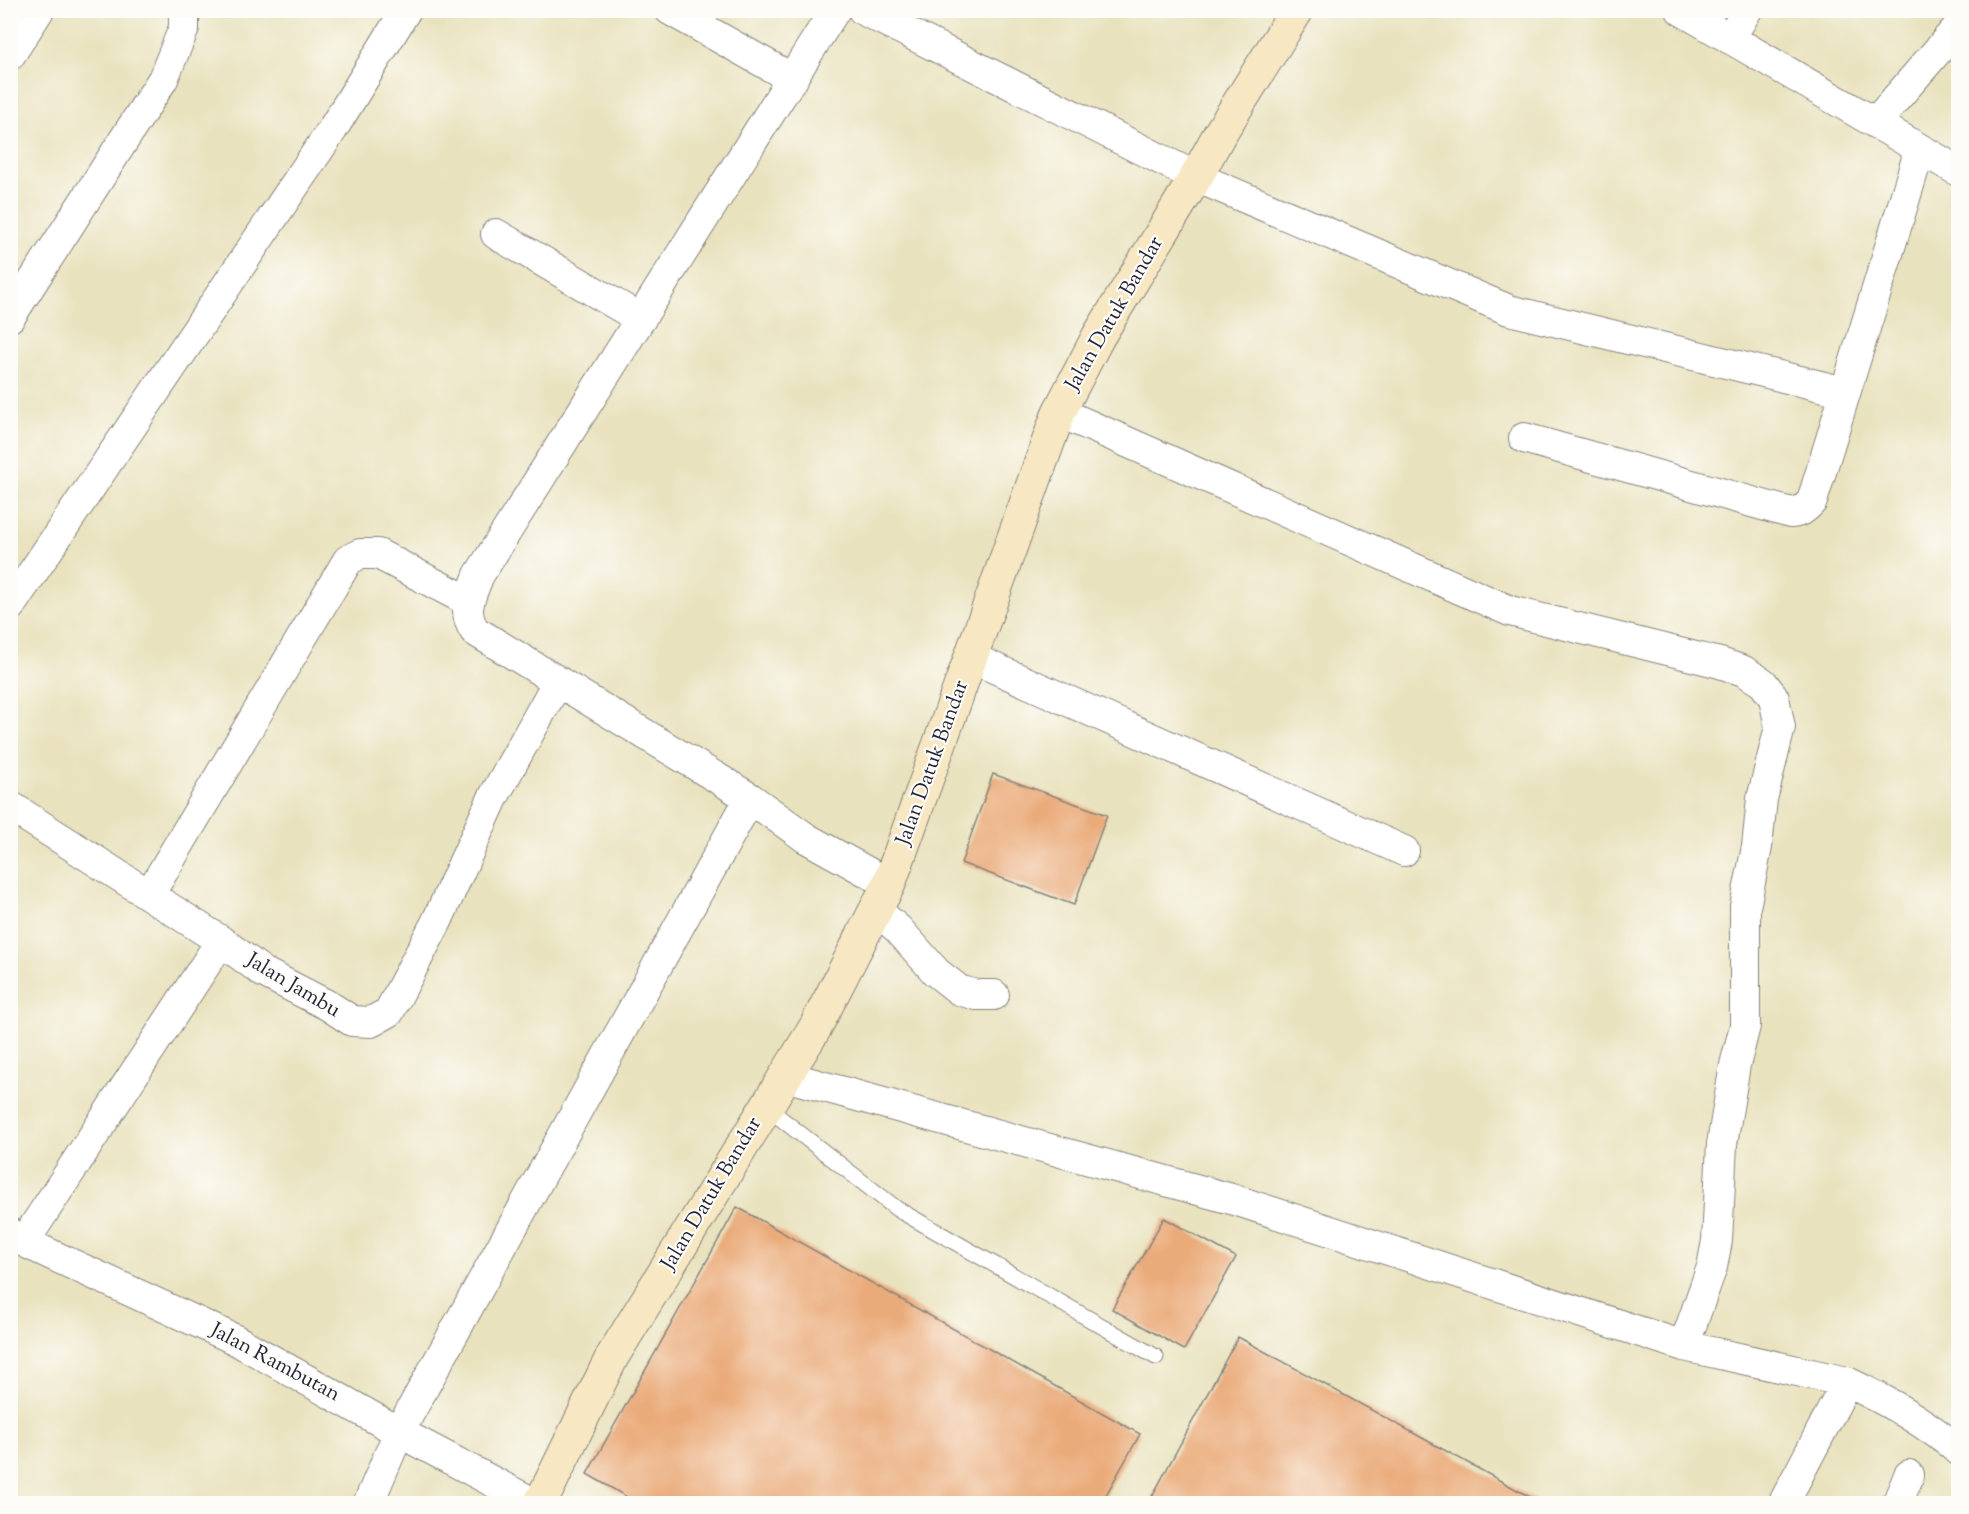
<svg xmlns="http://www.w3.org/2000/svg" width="1969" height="1514" font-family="'Sorts Mill Goudy',serif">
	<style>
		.building { fill: #eaab7a }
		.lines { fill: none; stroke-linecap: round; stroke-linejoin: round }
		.lane-casing { stroke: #86827c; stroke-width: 17 }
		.street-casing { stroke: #86827c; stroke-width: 32 }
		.secondary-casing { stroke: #86827c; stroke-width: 35 }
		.lane { stroke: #fff; stroke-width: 15 }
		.street { stroke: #fff; stroke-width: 30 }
		.secondary { stroke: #f7e8c3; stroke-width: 33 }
		.labels { text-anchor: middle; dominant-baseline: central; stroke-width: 4.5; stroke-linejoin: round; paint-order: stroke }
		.street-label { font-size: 21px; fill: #22223b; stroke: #fdfcf7 }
	</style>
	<rect width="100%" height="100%" fill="#fdfcf7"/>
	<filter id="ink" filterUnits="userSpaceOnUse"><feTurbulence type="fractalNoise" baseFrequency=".0167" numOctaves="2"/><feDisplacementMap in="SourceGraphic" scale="12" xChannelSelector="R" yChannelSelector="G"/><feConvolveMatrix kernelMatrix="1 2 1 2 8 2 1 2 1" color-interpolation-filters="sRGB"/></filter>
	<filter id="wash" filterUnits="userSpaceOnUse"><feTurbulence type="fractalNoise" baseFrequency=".008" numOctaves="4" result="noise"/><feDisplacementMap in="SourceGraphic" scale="24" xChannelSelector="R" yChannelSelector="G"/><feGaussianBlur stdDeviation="1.35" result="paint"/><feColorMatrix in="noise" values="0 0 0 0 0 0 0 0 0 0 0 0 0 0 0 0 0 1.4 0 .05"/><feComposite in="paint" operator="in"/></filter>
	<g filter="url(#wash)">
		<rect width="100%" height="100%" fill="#e9e2be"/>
		<g id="blocks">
			<path class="building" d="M993,774L1107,815L1074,905L961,863Z
				M737,1207L1140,1434L1101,1504H639L587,1474Z
				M1164,1218L1236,1257L1184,1350L1112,1309Z
				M1238,1337L1543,1504H1148Z"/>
		</g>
	</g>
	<g filter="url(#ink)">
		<use href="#blocks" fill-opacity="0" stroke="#86827c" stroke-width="1.5"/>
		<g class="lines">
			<g class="lane-casing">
				<path id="lane" d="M766,1107L897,1209L1156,1357"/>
			</g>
			<g class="street-casing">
				<path id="street" d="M670,10L793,79
					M835,10L479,575C471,596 461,611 475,631L750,798L806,838L889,884
					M863,10L1196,177L1509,310L1845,392
					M1681,10L1958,171
					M1730,39L1747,10
					M10,55L39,10
					M1875,123L1958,27
					M496,234L641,319
					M10,317L163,79L184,28V10
					M1059,412L1510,611L1720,663L1744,671L1763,683L1774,698L1780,727L1762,799L1757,847L1745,907V1026L1735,1065L1722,1144L1717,1241L1712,1267L1684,1346
					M1524,438L1791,513C1801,512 1806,508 1812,501L1920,149
					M10,606L332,130L406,10
					M972,658L1404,851
					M10,806L221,941L263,972L329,1006L352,1021L371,1022L389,1012L437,921L493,798L558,681
					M149,895L348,560L360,554H378L468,601
					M876,910L898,929L936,972L959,990L976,995H994
					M785,1076L1235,1200L1684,1346L1847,1382
					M10,1233L24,1242L236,1340L399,1432L535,1504
					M24,1242L221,941
					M368,1504L399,1432L750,798
					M1783,1504L1847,1382C1886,1400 1926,1423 1958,1450
					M1897,1504L1909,1475"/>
			</g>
			<g class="secondary-casing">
				<path id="secondary" d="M540,1504L612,1357L815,1028L889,884L1059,412L1098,337L1196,177L1219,135L1297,10"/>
			</g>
			<use href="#lane" class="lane"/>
			<use href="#street" class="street"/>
			<use href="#secondary" class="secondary"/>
		</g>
	</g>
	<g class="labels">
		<g class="street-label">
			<text transform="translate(1115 314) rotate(-60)">Jalan Datuk Bandar</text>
			<text transform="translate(933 763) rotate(-70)">Jalan Datuk Bandar</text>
			<text transform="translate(293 986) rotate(31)">Jalan Jambu</text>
			<text transform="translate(712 1194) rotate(-59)">Jalan Datuk Bandar</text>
			<text transform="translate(275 1363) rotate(28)">Jalan Rambutan</text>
		</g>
	</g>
	<rect width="1969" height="1514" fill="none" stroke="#fdfcf7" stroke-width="36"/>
</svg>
